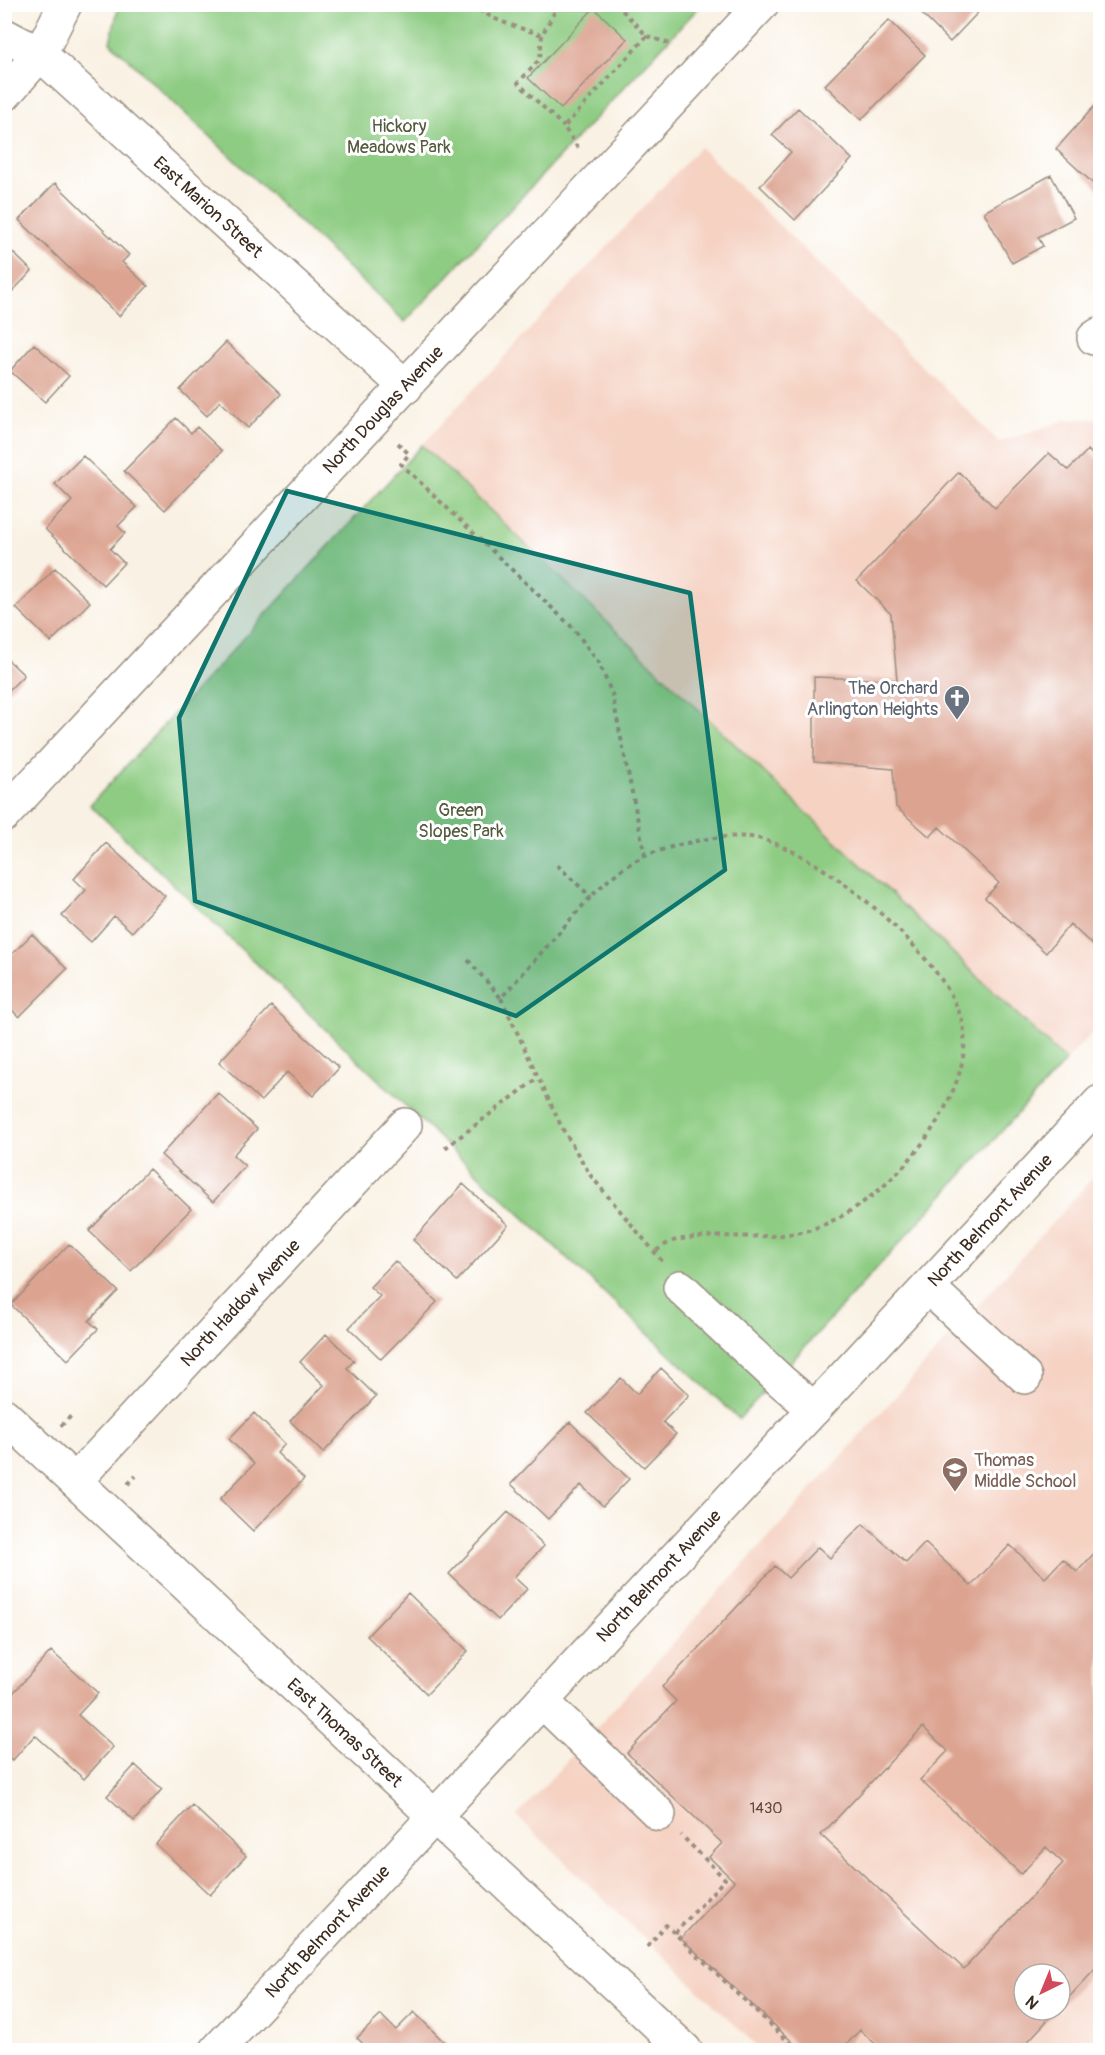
<svg xmlns="http://www.w3.org/2000/svg" width="1105" height="2055" font-family="Pangolin,sans-serif">
	<style>
		.built { fill: #f5d2c2; fill-rule: evenodd }
		.green { fill: #8ecc83; stroke: #647b50; stroke-width: 1.5 }
		.building { fill: #dca390; fill-rule: evenodd }
		.lines { fill: none; stroke-linecap: round; stroke-linejoin: round }
		.minor-casing { stroke: #9a8e80; stroke-width: 36 }
		.path { stroke: #9a8e80; stroke-width: 4; stroke-dasharray: 4.5 4.5; stroke-linecap: butt }
		.minor { stroke: #fff; stroke-width: 33 }
		.marked { fill: #0f766e; fill-opacity: 0.2; stroke: #0f766e; stroke-width: 4.5; stroke-linejoin: round }
		.labels { text-anchor: middle; dominant-baseline: central; stroke-width: 6; stroke-linejoin: round; paint-order: stroke }
		.number-label { font-size: 15px; fill: #63483a }
		.park-label { font-size: 18px; fill: #545b3c; stroke: #fff }
		.street-label { font-size: 18px; fill: #3b2a1e; stroke: #fff }
		.worship-label { font-size: 18px; fill: #5b616d; stroke: #fff; text-anchor: end }
		.education-label { font-size: 18px; fill: #785e54; stroke: #fff; text-anchor: start }
	</style>
	<rect width="100%" height="100%" fill="#fff"/>
	<filter id="ink" filterUnits="userSpaceOnUse"><feTurbulence type="fractalNoise" baseFrequency=".0167" numOctaves="2"/><feDisplacementMap in="SourceGraphic" scale="12" xChannelSelector="R" yChannelSelector="G"/><feConvolveMatrix kernelMatrix="1 2 1 2 8 2 1 2 1" color-interpolation-filters="sRGB"/></filter>
	<filter id="wash" filterUnits="userSpaceOnUse"><feTurbulence type="fractalNoise" baseFrequency=".008" numOctaves="4" result="noise"/><feDisplacementMap in="SourceGraphic" scale="24" xChannelSelector="R" yChannelSelector="G"/><feGaussianBlur stdDeviation="1.35" result="paint"/><feColorMatrix in="noise" values="0 0 0 0 0 0 0 0 0 0 0 0 0 0 0 0 0 1.4 0 .05"/><feComposite in="paint" operator="in"/></filter>
	<g filter="url(#wash)">
		<rect width="100%" height="100%" fill="#f9f1e3"/>
		<path class="built" d="M700,147L999,442L1067,420L1100,418V1024L1066,1061L422,445Z
			M1100,1170V2050H761L517,1816ZM1024,1974H1060V2010H1024Z"/>
		<path class="green" d="M119,5H701L405,322L110,42Z
			M422,445L1066,1061L739,1419L453,1151L90,805Z"/>
		<g id="blocks">
			<path class="building" d="M912,4H986L950,42Z
				M594,8L627,39L561,109L528,78Z
				M889,20L925,55L861,120L825,85Z
				M1100,100V190L1056,149Z
				M798,108L852,159L795,220L760,186L791,152L772,135Z
				M1051,175L1074,218L1038,237L1043,246L1012,263L984,212Z
				M55,183L129,255L122,262L148,286L119,316L19,220Z
				M4,244L32,271L4,300Z
				M226,342L281,394L248,428L220,401L207,416L180,390Z
				M34,344L69,376L45,402L10,371Z
				M176,418L191,433L197,427L222,451L165,510L124,471Z
				M1088,450L1100,462V952L1070,924L1046,953L985,898L999,883L939,827L930,837L896,807L893,769L814,762V677L897,680L891,614L857,581L959,472L995,508L1049,453L1068,470Z
				M83,456L137,507L118,526L125,533L110,549L124,563L103,585L45,529L72,501L55,484Z
				M55,568L90,602L51,642L16,608Z
				M4,656L24,675L4,695Z
				M106,843L165,896L132,932L114,916L91,942L62,916L86,890L74,879Z
				M32,934L67,969L19,1017L4,1002V962Z
				M271,1006L339,1068L313,1096L287,1072L261,1101L219,1062Z
				M218,1093L257,1129L233,1155L245,1166L213,1202L161,1155Z
				M149,1169L191,1209L131,1271L89,1231Z
				M463,1184L508,1225L457,1281L413,1240Z
				M69,1244L118,1291L89,1321L98,1329L68,1360L11,1305Z
				M395,1261L437,1302L381,1359L349,1328L380,1296L370,1287Z
				M326,1334L354,1361L347,1368L376,1396L323,1453L290,1421L324,1385L300,1362Z
				M661,1368L689,1395L663,1422L676,1434L644,1467L587,1413L621,1378L637,1394Z
				M254,1413L285,1444L277,1453L304,1479L253,1531L220,1499L254,1464L229,1439Z
				M570,1422L629,1479L603,1506L581,1485L548,1519L511,1484Z
				M508,1512L544,1546L514,1577L527,1589L498,1620L449,1574Z
				M863,1524L906,1563L925,1543L971,1586L1010,1545L1045,1578L1063,1559L1077,1572L1100,1547V1964L1060,2007V1974H1024V2010H1057L1020,2050H882L860,2030L841,2050H801L681,1938L734,1881L709,1857L722,1843L627,1753L676,1701L662,1687L775,1566L788,1578L818,1547L830,1558ZM923,1727L948,1751L920,1780L1021,1874L1046,1847L1063,1863L964,1969L821,1835Z
				M408,1593L468,1651L427,1694L367,1636Z
				M51,1651L98,1693L78,1715L113,1747L84,1779L35,1735L12,1761L4,1755V1703Z
				M135,1765L162,1789L134,1821L107,1796Z
				M192,1805L246,1856L210,1895L156,1844Z
				M414,2012L448,2046L444,2050H370L357,2038L381,2015L396,2030Z"/>
		</g>
	</g>
	<g filter="url(#ink)">
		<use href="#blocks" fill-opacity="0" stroke="#9a8e80" stroke-width="1.5"/>
		<g class="lines">
			<g class="minor-casing">
				<g id="minor">
					<path id="s1" d="M4,35L40,54L406,387"/>
					<path d="M4,95L40,54L65,4"/>
					<path d="M1094,338L1100,334"/>
					<path id="s2" d="M4,815L762,4"/>
					<path d="M680,1287L781,1381L814,1409"/>
					<path d="M928,1287L1025,1377"/>
					<path id="s3" d="M4,1415L685,2050"/>
					<path id="s4" d="M75,1481L405,1125"/>
					<path d="M542,1701L659,1814"/>
					<path id="s5" d="M217,2050L1100,1102"/>
				</g>
			</g>
			<path class="path" d="M472,4C491,21 518,27 542,35L559,4
				M616,4L647,36L673,45
				M542,35L540,59L518,83L564,127
				M578,148L564,127L647,36
				M398,443L409,454L401,464L573,628L599,663L612,694L645,856
				M557,865L591,897
				M468,960L501,998C522,974 543,951 563,928C587,901 611,871 645,856C674,844 726,832 757,838C821,851 950,960 963,1025C974,1081 920,1156 879,1190C857,1208 829,1226 801,1232C761,1241 717,1232 677,1240C669,1241 661,1248 654,1252
				M501,998L562,1128L591,1176L662,1261
				M445,1148L538,1078
				M61,1426L71,1416
				M128,1484L136,1476
				M675,1933L725,1879L681,1835
				M647,1947L666,1925L797,2050"/>
			<use href="#minor" class="minor"/>
		</g>
	</g>
	<path class="marked" d="M287,491L690,593L725,870L516,1016L195,901L179,718Z"/>
	<defs>
		<g id="church-pin" transform="scale(1.35)"><path d="M0 17L-7.5 6A9.5 9.5 0 1 1 7.5 6Z" fill="#6b7280" stroke="#fff"/><path d="M-1.2-6h2.4v3.5h3.3v2.4h-3.3V6h-2.4V-.1h-3.3v-2.4h3.3Z" fill="#fff"/></g>
		<g id="school-pin" transform="scale(1.35)"><path d="M0 17L-7.5 6A9.5 9.5 0 1 1 7.5 6Z" fill="#8d6e63" stroke="#fff"/><path d="M0-5L7-2L0 1L-7-2ZM-4 1L0 2.5L4 1V4Q0 6-4 4Z" fill="#fff"/></g>
	</defs>
	<g fill-rule="evenodd">
		<use href="#church-pin" x="957" y="698"/>
		<use href="#school-pin" x="955" y="1470"/>
	</g>
	<g class="labels">
		<g class="number-label">
			<text x="766" y="1808">1430</text>
		</g>
		<g class="park-label">
			<text x="399" y="126">Hickory<tspan x="399" dy="21">Meadows Park</tspan></text>
			<text x="461" y="810">Green<tspan x="461" dy="21">Slopes Park</tspan></text>
		</g>
		<g class="street-label">
			<text stroke="none"><textPath href="#s1" startOffset="268">East Marion Street</textPath></text>
			<text stroke="none"><textPath href="#s2" startOffset="555">North Douglas Avenue</textPath></text>
			<text stroke="none"><textPath href="#s5" startOffset="1134">North Belmont Avenue</textPath></text>
			<text stroke="none"><textPath href="#s4" startOffset="243">North Haddow Avenue</textPath></text>
			<text stroke="none"><textPath href="#s5" startOffset="648">North Belmont Avenue</textPath></text>
			<text stroke="none"><textPath href="#s3" startOffset="466">East Thomas Street</textPath></text>
			<text stroke="none"><textPath href="#s5" startOffset="162">North Belmont Avenue</textPath></text>
		</g>
		<g class="worship-label">
			<text x="938" y="688">The Orchard<tspan x="938" dy="21">Arlington Heights</tspan></text>
		</g>
		<g class="education-label">
			<text x="974" y="1460">Thomas<tspan x="974" dy="21">Middle School</tspan></text>
		</g>
	</g>
	<rect width="1105" height="2055" fill="none" stroke="#fff" stroke-width="24"/>
	<g transform="translate(1042 1992) rotate(223)"><circle r="28" fill="#ffffff" stroke="#b1aaa5" stroke-width="1.5"/>
	<path d="M0-4.5L10 22L0 15L-10 22Z" fill="#d1495b"/>
	<text y="-9" font-size="16" font-weight="bold" text-anchor="middle" fill="#3b2a1e">N</text>
	</g>
</svg>
